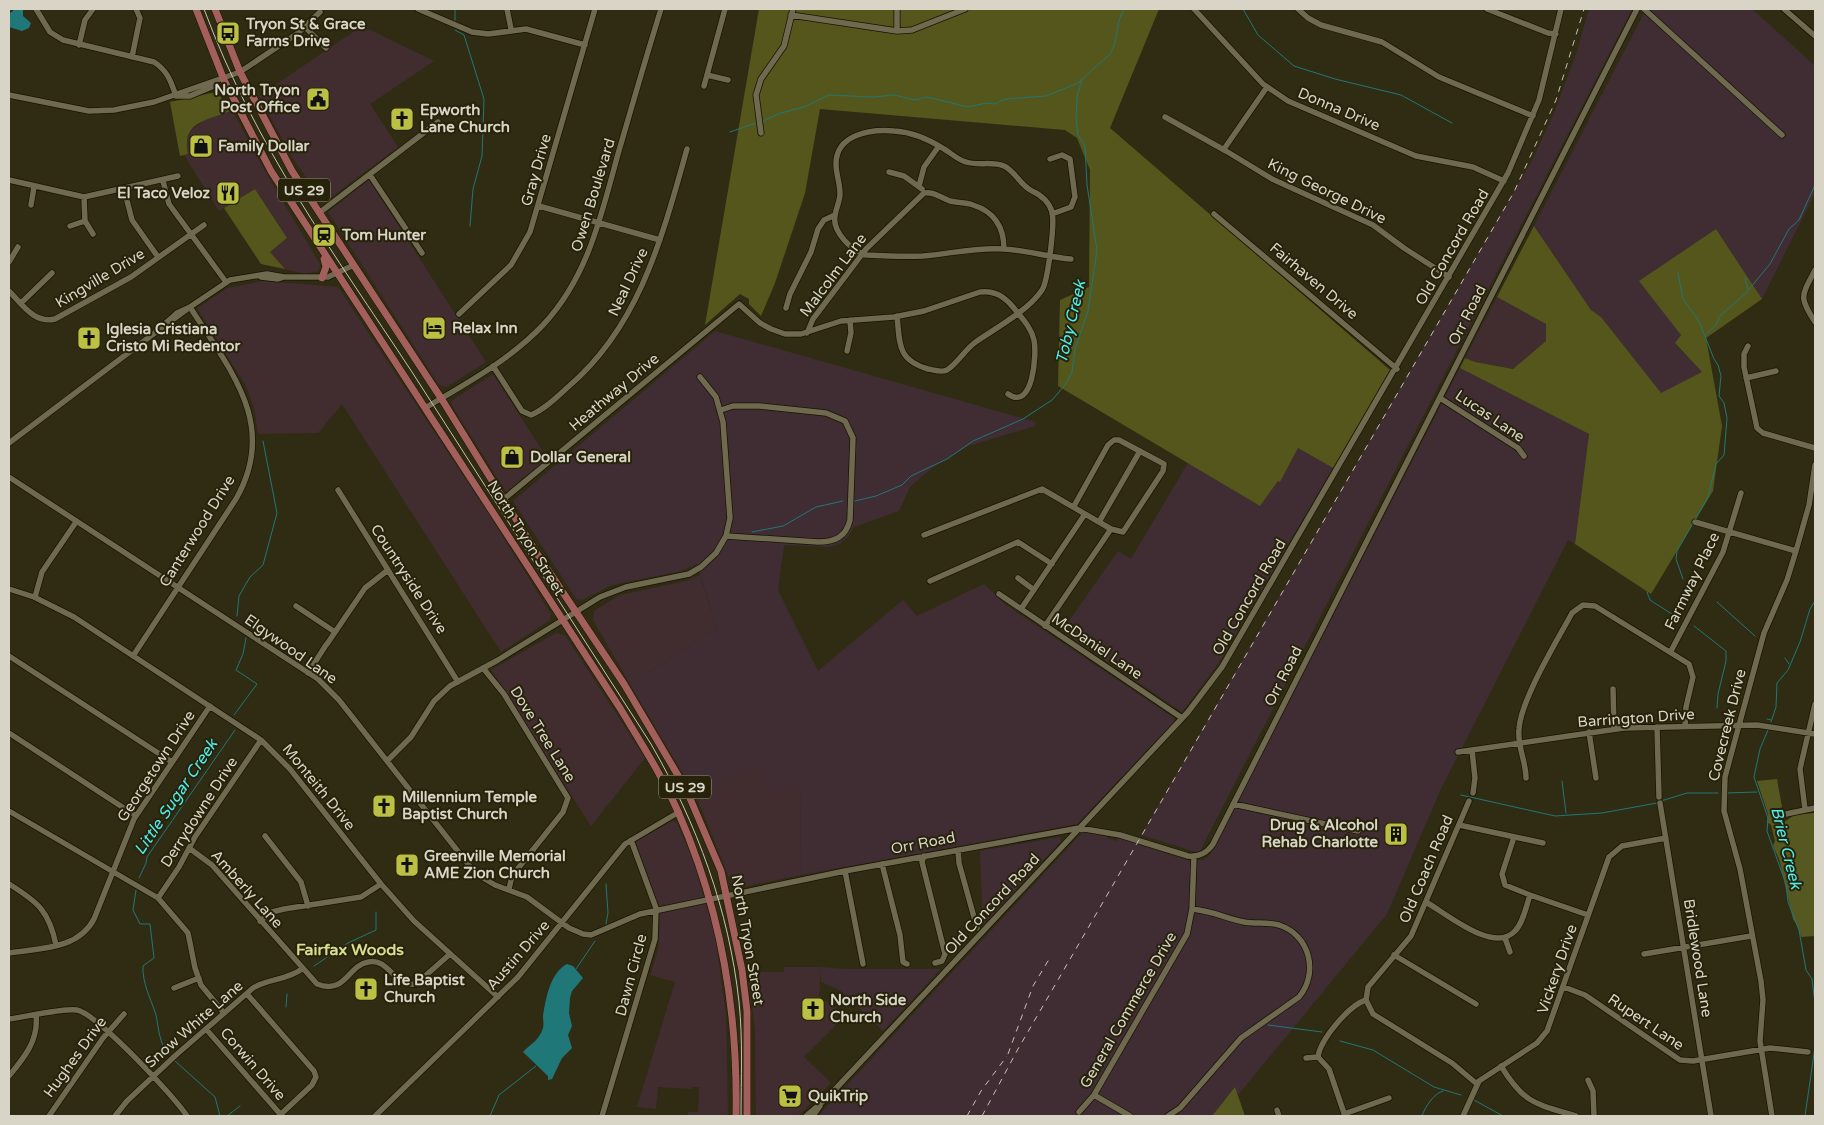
<svg xmlns="http://www.w3.org/2000/svg" width="1824" height="1125" font-family="'Varela Round',sans-serif">
	<style>
		.commercial { fill: #412d30 }
		.industrial { fill: #402d34 }
		.green { fill: #565821 }
		.forest { fill: #55561c }
		.water { fill: #207778 }
		.lines { fill: none; stroke-linecap: round; stroke-linejoin: round }
		.stream { stroke: #207778; stroke-width: 1 }
		.minor-casing { stroke: #181400; stroke-width: 7 }
		.major-casing { stroke: #181400; stroke-width: 8 }
		.minor { stroke: #6e694f; stroke-width: 5.5 }
		.major { stroke: #a35f5b; stroke-width: 7 }
		.tram { stroke: #c5c2b3; stroke-width: 1 }
		.rail { stroke: #c5c2b3; stroke-width: 1; stroke-dasharray: 6 6; stroke-linecap: butt }
		.labels { text-anchor: middle; dominant-baseline: central; stroke-width: 4; stroke-linejoin: round; paint-order: stroke }
		.shield { fill: #27220a; stroke: #a39f8e; stroke-width: 1 }
		.shield-label { font-size: 14px; font-weight: bold; fill: #d8d5c7 }
		.poi-label { font-size: 15px; font-weight: bold; fill: #d8d5c7; stroke: #27220a; text-anchor: start }
		.street-label { font-size: 15px; fill: #d8d5c7; stroke: #27220a }
		.water-label { font-size: 16px; font-style: italic; fill: #4eedee; stroke: #27220a }
		.neighbourhood-label { font-size: 16px; font-weight: bold; fill: #d8dd8f; stroke: #27220a }
	</style>
	<rect width="100%" height="100%" fill="#302c14"/>
	<path class="commercial" d="M362,26L434,61L370,104L398,147L330,198L321,199L292,157L259,96Z
		M232,110L267,175L320,264L319,271L305,274L285,269L270,252L287,238L255,189L219,211L184,155L188,154L186,142L191,130L207,118Z
		M369,180L486,362L447,387L439,385L328,212Z
		M263,281L338,287L486,510L551,614L550,620L501,652L342,404L318,433L258,434L254,408L246,386L197,308L228,288Z
		M1497,297L1546,324V341L1513,369L1475,362L1465,358Z
		M493,374L547,458L506,492L453,407L451,401Z
		M700,575L717,628L630,684L593,620L594,611L620,595L686,581Z
		M556,633L565,635L645,758L591,826L491,670Z
		M758,763L800,781L801,875L737,888L732,885L697,798Z
		M672,821L677,823L694,863L715,936L726,1014L728,1116H687L688,1112H698L699,1087H692L691,1089L658,1087L656,1109L637,1107L675,982L650,975L658,950L660,922L658,903L635,842Z
		M784,967H821L819,996L839,1011L835,1016L840,1021L804,1057L831,1083L798,1116H756L755,1030L748,972H784Z"/>
	<path class="industrial" d="M1589,9H1632L1199,853L1141,835L1533,159L1554,113L1577,51Z
		M1646,9H1752L1815,66V193L1762,299L1716,229L1681,335L1675,344L1703,373L1661,394L1601,317L1591,310L1534,226Z
		M715,331L1036,422L1035,426L968,446L933,467L910,487L899,511L854,527L847,538L840,544L828,547L784,545L778,590L818,671L903,600L917,616L984,584L1006,605L1174,718V722L1077,824L801,875L800,782L774,796L758,764L697,798L630,684L717,628L697,564L681,571L612,585L582,600L576,599L513,501Z
		M1460,368L1589,434L1575,544L1568,540L1440,791L1387,914L1238,1095L1235,1087L1212,1116H818L1084,831L1107,836V838L1116,841L1118,838L1186,860H1203L1209,856Z
		M1298,448L1333,468L1218,664L1182,712L1062,631L1118,551L1131,559L1188,463L1260,506L1278,481L1280,482Z
		M1060,837L1061,841L983,925L980,851Z
		M821,967L844,969H941L883,1031L841,991L821,982Z"/>
	<path class="green" d="M1777,779L1782,807L1776,810L1774,815L1776,820L1783,823L1794,815L1815,813V936L1801,937L1798,927L1793,919L1779,859L1773,846L1775,841L1771,825L1767,822L1768,814L1757,781Z
		M1235,1087L1245,1116H1212Z"/>
	<path class="forest" d="M759,9H1159L1110,128L1390,370L1333,468L1298,448L1280,482L1278,481L1260,506L1058,386L1060,300L1089,287L1090,170L1077,138L1065,130L820,109L805,193L775,283L761,316L749,304V299L740,294L705,325Z
		M216,92L232,110C210,121 181,119 188,154L180,156L170,102Z
		M255,189L287,238L270,252L285,269L261,264L224,208Z
		M1534,226L1591,310L1601,317L1661,393L1702,372L1675,343L1681,335L1639,281L1716,229L1762,299L1706,338L1722,426L1713,491L1651,594L1575,544L1589,434L1460,368L1465,358L1475,362L1513,369L1546,341V324L1497,297Z"/>
	<path class="water" d="M15,9H23V16L31,23L29,28L22,31L9,27V14Z
		M567,964L573,966L583,978L572,991L570,998L569,1013L572,1026L568,1035L572,1048L562,1058L552,1079L548,1080V1076L523,1052C530,1044 539,1041 543,1028C544,1025 543,1020 543,1016C546,998 550,973 567,964Z"/>
	<g class="lines">
		<path class="stream" d="M1243,9L1258,35L1294,66L1335,79L1401,95L1452,123
			M455,22V9
			M455,30L464,35L484,99L482,156L473,189L470,226
			M763,121L781,113L804,107L829,95L873,97L894,95L915,100L927,97L968,107L986,103L995,104L1005,99L1046,96L1078,83L1110,54C1119,40 1115,23 1124,9
			M730,132L756,123
			M1678,273L1683,299L1699,321L1714,359L1718,365L1721,376L1719,396L1724,403L1727,418L1724,455L1716,464L1708,497L1677,551L1676,559L1683,579
			M1745,278L1748,289
			M1706,334L1716,325L1720,316L1745,294L1770,264L1789,229L1799,220L1815,185
			M855,501L876,496L902,485L911,476L947,459L973,441L1023,419L1052,400L1065,385L1072,372L1075,349L1088,311L1097,250L1087,185L1085,146L1078,135L1076,119L1077,97L1082,79
			M752,532L783,526L816,507L843,501
			M1647,592L1650,600L1678,618
			M1717,602L1755,636
			M237,616L239,596L250,577L263,565L277,513L263,441
			M1694,626L1726,651V661L1718,694L1717,708
			M1785,658L1789,664
			M234,715L257,684L236,670L243,654L246,638
			M1767,719L1771,720
			M1771,722L1776,707L1777,683L1788,670L1800,642L1810,609L1815,601
			M1768,730L1760,749L1754,777L1768,818L1767,831L1786,884L1788,902L1799,930L1806,970L1812,979L1815,1003
			M1562,781L1566,813
			M1726,793L1757,792
			M1461,795L1555,816L1602,813L1657,803
			M1661,801L1687,793H1718
			M139,878L146,863L147,857L235,730
			M606,884L608,913L606,924
			M136,890L133,910L140,924H150L154,958L143,966C142,983 151,999 156,1015C159,1030 159,1043 169,1055
			M314,966L348,943L376,930V912
			M576,969L595,941
			M286,1007L287,994
			M1268,1025L1322,1032
			M1340,1041L1373,1050L1434,1087L1461,1095
			M175,1061L215,1097L220,1116
			M1474,1100L1503,1116
			M227,1116L240,1106
			M490,1116L499,1095L536,1066
			M1422,1116C1425,1107 1434,1093 1443,1091
			M1805,1116L1815,1047"/>
		<g class="minor-casing">
			<path id="minor" d="M36,9L50,32L63,40L154,62C168,71 171,82 176,96
				M418,9L472,32L488,34L526,29L585,45
				M507,9L511,29
				M1194,9L1263,84L1288,101L1416,156L1473,167L1504,181
				M1298,9L1308,18L1321,25L1382,42L1439,77L1533,116
				M1487,9L1548,33L1556,34
				M1644,9L1782,135
				M1784,9L1815,36
				M791,15L897,31L912,30L965,9
				M305,27L326,48
				M897,31V9
				M79,45L85,20L93,9
				M132,57L140,18L136,9
				M707,75L728,80
				M704,86L725,9
				M9,95L89,111L114,110L154,102L240,72L298,33L320,12
				M176,96H190L214,86
				M1165,117L1226,151L1272,179L1373,225L1404,248L1449,277
				M761,133L756,95L761,79L784,46L793,9
				M1224,149L1267,87
				M1050,159L1062,155L1070,159L1075,197L1071,207L1052,214
				M889,172L904,176L922,189
				M370,175L422,253
				M9,180L84,197L178,176
				M163,181L169,204L226,282
				M919,186L924,167L939,146
				M124,189L132,220L158,257
				M924,193C934,191 941,198 950,201C957,203 965,202 973,205C995,212 1004,227 1004,249
				M84,197L85,221L93,234
				M31,205L34,187
				M539,206L660,240
				M319,213L438,122
				M1214,214L1397,369
				M70,226L85,221
				M9,262L18,247
				M1815,270C1802,296 1798,296 1815,322
				M284,277H328L354,265
				M9,291C22,304 34,324 55,319L131,277L204,225
				M21,303L52,273
				M786,308L790,294L811,252L818,229L824,220L835,215
				M459,314L511,265L530,232L595,9
				M897,316C900,344 897,360 928,369C934,370 941,373 947,370C958,363 965,349 977,341C996,328 1029,310 1042,290C1048,281 1055,223 1052,212C1049,202 1041,195 1032,191C1020,185 1015,171 1004,166C992,161 978,166 966,162C958,160 951,153 944,149C930,140 911,132 894,131C871,129 836,134 836,164C836,174 840,183 840,194C840,201 836,208 835,216C832,232 852,251 866,255C885,256 904,257 923,256C949,254 977,247 1003,249C1026,250 1048,257 1071,259
				M807,333L813,319L866,249L924,193
				M1748,346L1744,354V367L1757,428L1763,433L1815,448
				M847,351L851,333L850,320
				M493,366L522,411L531,415C545,409 557,397 568,387C640,326 662,237 687,149
				M1746,378L1776,371
				M1440,398L1518,448L1524,456
				M425,408C465,384 510,360 543,325C588,277 601,216 618,154C632,106 646,57 661,9
				M721,410L733,406H760L826,413L845,421L853,438L850,520C846,537 835,542 818,542L726,536
				M9,443L152,335L177,313L190,307L152,335
				M9,477L318,679L339,700L475,873L495,885L527,897L569,928L583,934L591,935L640,914L845,871L1079,828L1120,835L1188,856C1200,857 1207,853 1213,844L1637,9
				M338,490L458,682
				M504,499L739,304L760,323L771,329L785,334H801L841,321L894,317L924,311L980,292C994,290 1005,297 1013,307C1022,318 1031,327 1034,340C1037,354 1033,412 1008,394
				M1099,522L1140,451
				M1695,522L1796,551
				M924,535L1042,489L1111,529L1123,532L1163,471L1164,464L1119,440H1114L1108,445L1074,506
				M1018,578L1034,590
				M930,581L1018,542L1052,564
				M9,589L34,597L74,617L261,740L290,769L381,884L414,921L498,997
				M999,594L1182,718
				M35,597L42,572L76,522
				M296,606L335,632
				M1021,609L1085,514
				M1045,626L1111,529
				M327,644L365,588L388,570
				M1671,651L1723,552L1741,493
				M9,656L172,762
				M133,656L236,499C279,424 229,369 190,307L230,280L267,274L284,277L278,279L261,277
				M483,668L504,694L568,798L563,812L512,876L509,889
				M308,673L326,645
				M1613,689L1614,729
				M1657,727L1659,797
				M1589,732L1596,778
				M9,733L136,816
				M1472,750L1475,778L1473,793
				M1458,752L1624,728L1757,725L1815,734
				M387,761L411,737L434,701L450,686L498,660L600,597L626,587L689,574L701,567L716,553L726,536L730,518L723,422L716,397L700,377
				M1526,778C1526,761 1517,746 1519,729C1521,699 1557,641 1572,613L1583,605L1595,606L1689,664L1693,677L1686,707L1685,726
				M1469,801L1411,936L1368,987L1366,1000L1373,1014L1452,1063L1477,1084
				M1660,803L1711,1116
				M1233,804L1358,831
				M1805,809L1800,769L1815,704
				M9,811L158,898L188,933L195,968L201,985L224,1013
				M1781,815L1815,808
				M1459,825L1543,843
				M265,836L301,882L308,906
				M1514,837L1502,874L1505,885L1530,895L1588,915
				M189,848L212,865L317,984C346,995 347,966 368,962C389,957 394,988 416,984L450,954
				M958,850L959,863L977,928
				M924,856L922,862L945,954L942,961L935,963
				M882,864L900,935L903,962L907,964
				M845,871L863,964
				M9,884C38,902 49,911 56,945
				M158,898L179,867L195,837L261,740
				M1426,902C1447,914 1494,954 1515,931C1523,923 1526,907 1530,895
				M260,921L272,912L284,909L361,897L381,884
				M1505,938L1510,952
				M9,953C39,948 78,950 94,919L134,819L210,706
				M1644,954L1751,936
				M1394,955L1476,1004
				M1564,987L1585,995L1680,1060L1693,1061L1770,1048L1808,1052
				M174,988L199,978
				M247,994L314,1071L316,1077L312,1085L279,1116
				M9,1019C25,1017 63,1008 77,1010C97,1014 175,1097 187,1116
				M206,1029L281,1115
				M1318,1057C1320,1040 1349,1005 1366,1000
				M1306,1058L1318,1057L1329,1069L1345,1116
				M1501,1066C1524,1104 1536,1104 1576,1116
				M9,1076C24,1058 39,1040 36,1015
				M1588,1080L1593,1091L1594,1116
				M1094,1095L1130,1116
				M1277,1110L1279,1116
				M1079,1112L1094,1095L1187,934L1192,909L1194,856
				M1344,1114L1389,1098
				M49,1116L103,1038L124,1014
				M115,1116L127,1101L176,1055L253,988C270,978 285,981 302,969
				M375,1116L518,977L625,844L679,812
				M602,1116L655,939L656,908L631,840
				M806,1116L827,1098L1188,712L1222,667L1508,173L1539,100L1561,9
				M813,1116L820,1106
				M1168,1116L1180,1108L1241,1038L1299,997C1319,973 1310,935 1279,925C1268,922 1256,924 1244,922C1225,918 1213,911 1192,909
				M1463,1116L1479,1081L1537,1043L1547,1031L1609,857L1622,846L1666,838
				M1772,1116L1760,1041L1763,1000L1761,981L1740,869L1724,811L1725,777L1764,633L1787,580L1796,551L1809,505L1815,465"/>
		</g>
		<g class="major-casing">
			<path id="major" d="M196,9L224,80L271,171L620,708C641,743 663,777 679,814C721,910 738,1012 736,1116
				M215,9L240,72L292,171L441,398L538,555L624,684L686,789L721,871L742,970L747,1011V1116
				M322,278L326,267L324,259"/>
		</g>
		<use href="#minor" class="minor"/>
		<use href="#major" class="major"/>
		<path class="tram" d="M204,9C255,146 333,252 412,372C492,496 571,620 651,744C697,824 729,910 739,1002C743,1040 741,1078 741,1116"/>
		<path class="rail" d="M1008,1054L1033,986L1051,956
			M967,1116L981,1091L1007,1056
			M982,1116L1018,1049L1514,192L1556,100L1584,9"/>
	</g>
	<defs>
		<g id="bus-square" transform="scale(1.25)"><rect x="-9" y="-9" width="18" height="18" rx="4" fill="#bbc044" stroke="#27220a"/><path d="M-5-6H5V4H4V6H2V4H-2V6H-4V4H-5ZM-3.5-4V0h7V-4ZM-3.5 1.2v1.5H-2V1.2ZM2 1.2v1.5H3.5V1.2Z" fill="#111"/></g>
		<g id="civic-square" transform="scale(1.25)"><rect x="-9" y="-9" width="18" height="18" rx="4" fill="#bbc044" stroke="#27220a"/><path d="M-.6-6.5H3V-4.5H.6V-3L4-1V1h2V6H-6V1h2V-1L-.6-3ZM-1.2 2.5V6h2.4V2.5Z" fill="#111"/></g>
		<g id="church-square" transform="scale(1.25)"><rect x="-9" y="-9" width="18" height="18" rx="4" fill="#bbc044" stroke="#27220a"/><path d="M-1.2-6h2.4v3.5h3.3v2.4h-3.3V6h-2.4V-.1h-3.3v-2.4h3.3Z" fill="#111"/></g>
		<g id="shop-square" transform="scale(1.25)"><rect x="-9" y="-9" width="18" height="18" rx="4" fill="#bbc044" stroke="#27220a"/><path d="M-5-2.5h2.3a2.7 3.5 0 0 1 5.4 0H5L5.5 6h-11ZM-1.5-2.5h3a1.5 2.3 0 0 0-3 0Z" fill="#111"/></g>
		<g id="restaurant-square" transform="scale(1.25)"><rect x="-9" y="-9" width="18" height="18" rx="4" fill="#bbc044" stroke="#27220a"/><path d="M-5-6h1v4h1v-4h1v4h1v-4h1v5L-1.5 .5V6h-2V.5L-5-1ZM5-6V6H3V1.5H1.5Q1.5-4 5-6Z" fill="#111"/></g>
		<g id="station-square" transform="scale(1.25)"><rect x="-9" y="-9" width="18" height="18" rx="4" fill="#bbc044" stroke="#27220a"/><path d="M-3-6H3Q5-6 5-4V2Q5 4 3 4L4.5 6H3L1.5 4h-3L-3 6H-4.5L-3 4Q-5 4-5 2V-4Q-5-6-3-6ZM-3.5-4v3h7v-3ZM-3.5 1v1.5H-2V1ZM2 1v1.5H3.5V1Z" fill="#111"/></g>
		<g id="hotel-square" transform="scale(1.25)"><rect x="-9" y="-9" width="18" height="18" rx="4" fill="#bbc044" stroke="#27220a"/><path d="M-6-4.5h1.5V1H6V5H4.5V3h-9V5H-6ZM-4 0a1.8 1.8 0 1 1 3.6 0ZM.5 0V-2.5h3Q6-2.5 6 0Z" fill="#111"/></g>
		<g id="building-square" transform="scale(1.25)"><rect x="-9" y="-9" width="18" height="18" rx="4" fill="#bbc044" stroke="#27220a"/><path d="M-4-6H4V6H1V3H-1V6H-4ZM-2.5-4.3h1.7v1.8h-1.7ZM.8-4.3h1.7v1.8H.8ZM-2.5-1h1.7V.8h-1.7ZM.8-1h1.7V.8H.8Z" fill="#111"/></g>
		<g id="supermarket-square" transform="scale(1.25)"><rect x="-9" y="-9" width="18" height="18" rx="4" fill="#bbc044" stroke="#27220a"/><path d="M-6-5.5h2.5l.6 2H6L4.5 2H-2.5L-4.4-4H-6ZM-1.5 3.2a1.3 1.3 0 1 0 .1 0ZM3 3.2a1.3 1.3 0 1 0 .1 0Z" fill="#111"/></g>
	</defs>
	<g fill-rule="evenodd">
		<use href="#bus-square" x="228" y="33"/>
		<use href="#civic-square" x="318" y="99"/>
		<use href="#church-square" x="402" y="119"/>
		<use href="#shop-square" x="201" y="146"/>
		<use href="#restaurant-square" x="228" y="193"/>
		<use href="#station-square" x="324" y="235"/>
		<use href="#hotel-square" x="434" y="328"/>
		<use href="#church-square" x="89" y="338"/>
		<use href="#shop-square" x="512" y="457"/>
		<use href="#church-square" x="384" y="806"/>
		<use href="#building-square" x="1396" y="834"/>
		<use href="#church-square" x="407" y="865"/>
		<use href="#church-square" x="366" y="989"/>
		<use href="#church-square" x="813" y="1009"/>
		<use href="#supermarket-square" x="790" y="1096"/>
	</g>
	<g class="labels">
		<g class="shield">
			<rect x="278" y="178.5" width="52" height="23" rx="4"/>
			<rect x="659" y="775.5" width="52" height="23" rx="4"/>
		</g>
		<g class="shield-label">
			<text x="304" y="190">US 29</text>
			<text x="685" y="787">US 29</text>
		</g>
		<g class="poi-label">
			<text x="246" y="24">Tryon St &amp; Grace<tspan x="246" dy="17">Farms Drive</tspan></text>
			<text x="300" y="90" text-anchor="end">North Tryon<tspan x="300" dy="17">Post Office</tspan></text>
			<text x="420" y="110">Epworth<tspan x="420" dy="17">Lane Church</tspan></text>
			<text x="218" y="146">Family Dollar</text>
			<text x="210" y="193" text-anchor="end">El Taco Veloz</text>
			<text x="342" y="235">Tom Hunter</text>
			<text x="452" y="328">Relax Inn</text>
			<text x="106" y="329">Iglesia Cristiana<tspan x="106" dy="17">Cristo Mi Redentor</tspan></text>
			<text x="530" y="457">Dollar General</text>
			<text x="402" y="797">Millennium Temple<tspan x="402" dy="17">Baptist Church</tspan></text>
			<text x="1378" y="825" text-anchor="end">Drug &amp; Alcohol<tspan x="1378" dy="17">Rehab Charlotte</tspan></text>
			<text x="424" y="856">Greenville Memorial<tspan x="424" dy="17">AME Zion Church</tspan></text>
			<text x="384" y="980">Life Baptist<tspan x="384" dy="17">Church</tspan></text>
			<text x="830" y="1000">North Side<tspan x="830" dy="17">Church</tspan></text>
			<text x="808" y="1096">QuikTrip</text>
		</g>
		<g class="street-label">
			<text transform="translate(1339 109) rotate(23)">Donna Drive</text>
			<text transform="translate(536 170) rotate(-74)">Gray Drive</text>
			<text transform="translate(1327 191) rotate(26)">King George Drive</text>
			<text transform="translate(593 195) rotate(-73)">Owen Boulevard</text>
			<text transform="translate(1452 247) rotate(-60)">Old Concord Road</text>
			<text transform="translate(833 275) rotate(-53)">Malcolm Lane</text>
			<text transform="translate(100 278) rotate(-31)">Kingville Drive</text>
			<text transform="translate(1314 281) rotate(40)">Fairhaven Drive</text>
			<text transform="translate(628 282) rotate(-65)">Neal Drive</text>
			<text transform="translate(1467 315) rotate(-63)">Orr Road</text>
			<text transform="translate(614 392) rotate(-40)">Heathway Drive</text>
			<text transform="translate(1490 416) rotate(34)">Lucas Lane</text>
			<text transform="translate(197 531) rotate(-58)">Canterwood Drive</text>
			<text transform="translate(526 538) rotate(58)">North Tryon Street</text>
			<text transform="translate(409 579) rotate(57)">Countryside Drive</text>
			<text transform="translate(1692 581) rotate(-64)">Farmway Place</text>
			<text transform="translate(1249 597) rotate(-60)">Old Concord Road</text>
			<text transform="translate(1097 646) rotate(34)">McDaniel Lane</text>
			<text transform="translate(291 649) rotate(35)">Elgywood Lane</text>
			<text transform="translate(1283 676) rotate(-63)">Orr Road</text>
			<text transform="translate(1636 718) rotate(-4)">Barrington Drive</text>
			<text transform="translate(1727 725) rotate(-76)">Covecreek Drive</text>
			<text transform="translate(543 734) rotate(58)">Dove Tree Lane</text>
			<text transform="translate(156 766) rotate(-57)">Georgetown Drive</text>
			<text transform="translate(319 787) rotate(51)">Monteith Drive</text>
			<text transform="translate(199 812) rotate(-57)">Derrydowne Drive</text>
			<text transform="translate(923 843) rotate(-11)">Orr Road</text>
			<text transform="translate(1426 869) rotate(-67)">Old Coach Road</text>
			<text transform="translate(247 889) rotate(48)">Amberly Lane</text>
			<text transform="translate(992 904) rotate(-47)">Old Concord Road</text>
			<text transform="translate(748 940) rotate(80)">North Tryon Street</text>
			<text transform="translate(518 955) rotate(-49)">Austin Drive</text>
			<text transform="translate(1698 958) rotate(81)">Bridlewood Lane</text>
			<text transform="translate(1557 969) rotate(-71)">Vickery Drive</text>
			<text transform="translate(631 975) rotate(-75)">Dawn Circle</text>
			<text transform="translate(1128 1010) rotate(-60)">General Commerce Drive</text>
			<text transform="translate(1646 1022) rotate(34)">Rupert Lane</text>
			<text transform="translate(194 1024) rotate(-41)">Snow White Lane</text>
			<text transform="translate(75 1057) rotate(-54)">Hughes Drive</text>
			<text transform="translate(253 1064) rotate(49)">Corwin Drive</text>
		</g>
		<g class="water-label">
			<text transform="translate(1071 322) rotate(-77)">Toby Creek</text>
			<text transform="translate(176 797) rotate(-56)">Little Sugar Creek</text>
			<text transform="translate(1786 848) rotate(76)">Brier Creek</text>
		</g>
		<g class="neighbourhood-label">
			<text x="350" y="950">Fairfax Woods</text>
		</g>
	</g>
	<rect width="1824" height="1125" fill="none" stroke="#d8d5c7" stroke-width="20"/>
</svg>
